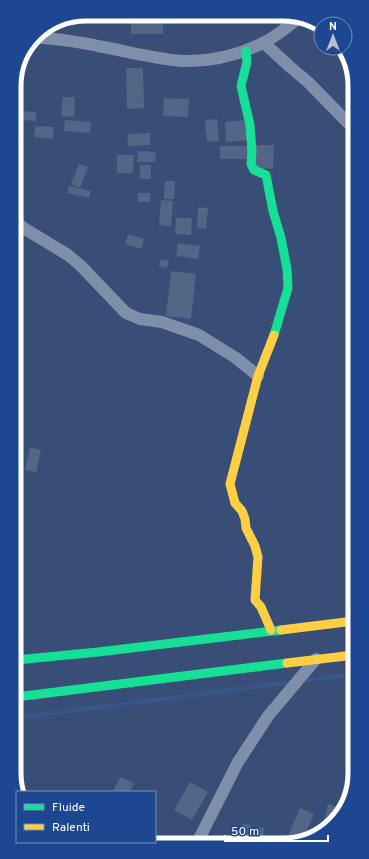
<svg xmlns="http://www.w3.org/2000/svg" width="369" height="859" font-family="Overpass,sans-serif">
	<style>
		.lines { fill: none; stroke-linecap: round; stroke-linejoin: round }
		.stream { stroke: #39558b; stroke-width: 4 }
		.building { fill: #546686 }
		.street { stroke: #7f8fa9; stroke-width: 12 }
		.fast { stroke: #16e098; stroke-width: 9 }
		.slow { stroke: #ffcf43; stroke-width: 9 }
		.rim { fill: none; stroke: #fff; stroke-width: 5 }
	</style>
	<rect width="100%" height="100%" fill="#384e76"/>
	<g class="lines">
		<path class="stream" d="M302,681L355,674
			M16,718L293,682"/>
	</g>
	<path class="building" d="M131,14L163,15V34H131Z
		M126,68H143L144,108L127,109Z
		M63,97H75L74,117L61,116Z
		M164,98L189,99L188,117L163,116Z
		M23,111L36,112V121L22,120Z
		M217,119L219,141L207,142L205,120Z
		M65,120L91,122L90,133L64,131Z
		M247,120L249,140L226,142L225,122Z
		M14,121H20V136H14Z
		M35,126L54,127L53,139L34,137Z
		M150,133V145L128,146L127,134Z
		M254,145H274L273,169L254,168Z
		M220,146H248V159H220Z
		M138,151L156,152L155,162H137Z
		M117,155H134L133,173H117Z
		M79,164L88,167L80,188L71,184Z
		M140,165H151V179H140Z
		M165,181H175L174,199H164Z
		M69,186L91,191L89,198L67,193Z
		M138,193H150V202H138Z
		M161,200L173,201L171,226L159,225Z
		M198,207L208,208L206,229L197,228Z
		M176,218H192L191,235L175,234Z
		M128,234L144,239L141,249L125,244Z
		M178,243L200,246L198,259L176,256Z
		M161,259L169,261L167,268L159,266Z
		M171,271L196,274L191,319L166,316Z
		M30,447L41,450L36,472L25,470Z
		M120,777L134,783L130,792H113Z
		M190,782L208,792L192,820L174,810Z
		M328,804L338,807L334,822L330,825L324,823Z
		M300,808L314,814L302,842L285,843Z
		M243,823L252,826L248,841L238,838Z
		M256,827L264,828L263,840L254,839Z"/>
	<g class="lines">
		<path class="street" d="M34,37C56,39 77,41 98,46C126,51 154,59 182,61C209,62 238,55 263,43C276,37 288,26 300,17
			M264,43L289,66L308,82L353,128
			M15,221L25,229L68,255L81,266L126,313L140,319L162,322L199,335L236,358L258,376
			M197,843L238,762L268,716L316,659"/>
		<path class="fast" d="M246,51L247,62L241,86L250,125L252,152L251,164L254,170L266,175L273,211L281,238L287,269L288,288L274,335
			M16,660L98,652L281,630
			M16,697L287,663"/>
		<path class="slow" d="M271,630L261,607L255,600L258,557L255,546L246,528L245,519L242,511L235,503L230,484L258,376L274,335
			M281,630L354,621
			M287,663L354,655"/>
	</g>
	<path d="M0 0H369V859H0ZM86 21H283A65 65 0 0 1 348 86V773A65 65 0 0 1 283 838H86A65 65 0 0 1 21 773V86A65 65 0 0 1 86 21Z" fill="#1d4791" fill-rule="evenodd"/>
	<path class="rim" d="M86 21H283A65 65 0 0 1 348 86V773A65 65 0 0 1 283 838H86A65 65 0 0 1 21 773V86A65 65 0 0 1 86 21Z"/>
	<rect x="16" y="791" width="140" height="52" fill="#1d4791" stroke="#7791bd"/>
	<rect x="24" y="804" width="20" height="6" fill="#16e098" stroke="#7791bd"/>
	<text x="52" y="811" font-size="12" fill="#ffffff">Fluide</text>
	<rect x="24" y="824" width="20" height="6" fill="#ffcf43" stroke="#7791bd"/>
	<text x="52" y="831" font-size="12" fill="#ffffff">Ralenti</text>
	<g transform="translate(333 36)"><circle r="19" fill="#1d4791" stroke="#7791bd"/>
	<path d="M0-3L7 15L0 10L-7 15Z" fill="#b9c1cf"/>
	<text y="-6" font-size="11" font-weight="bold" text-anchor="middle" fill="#ffffff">N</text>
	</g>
	<path d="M225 835v6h103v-6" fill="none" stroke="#ffffff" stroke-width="2"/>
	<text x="231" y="835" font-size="12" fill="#ffffff" stroke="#1d4791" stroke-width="3" paint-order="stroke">50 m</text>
</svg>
